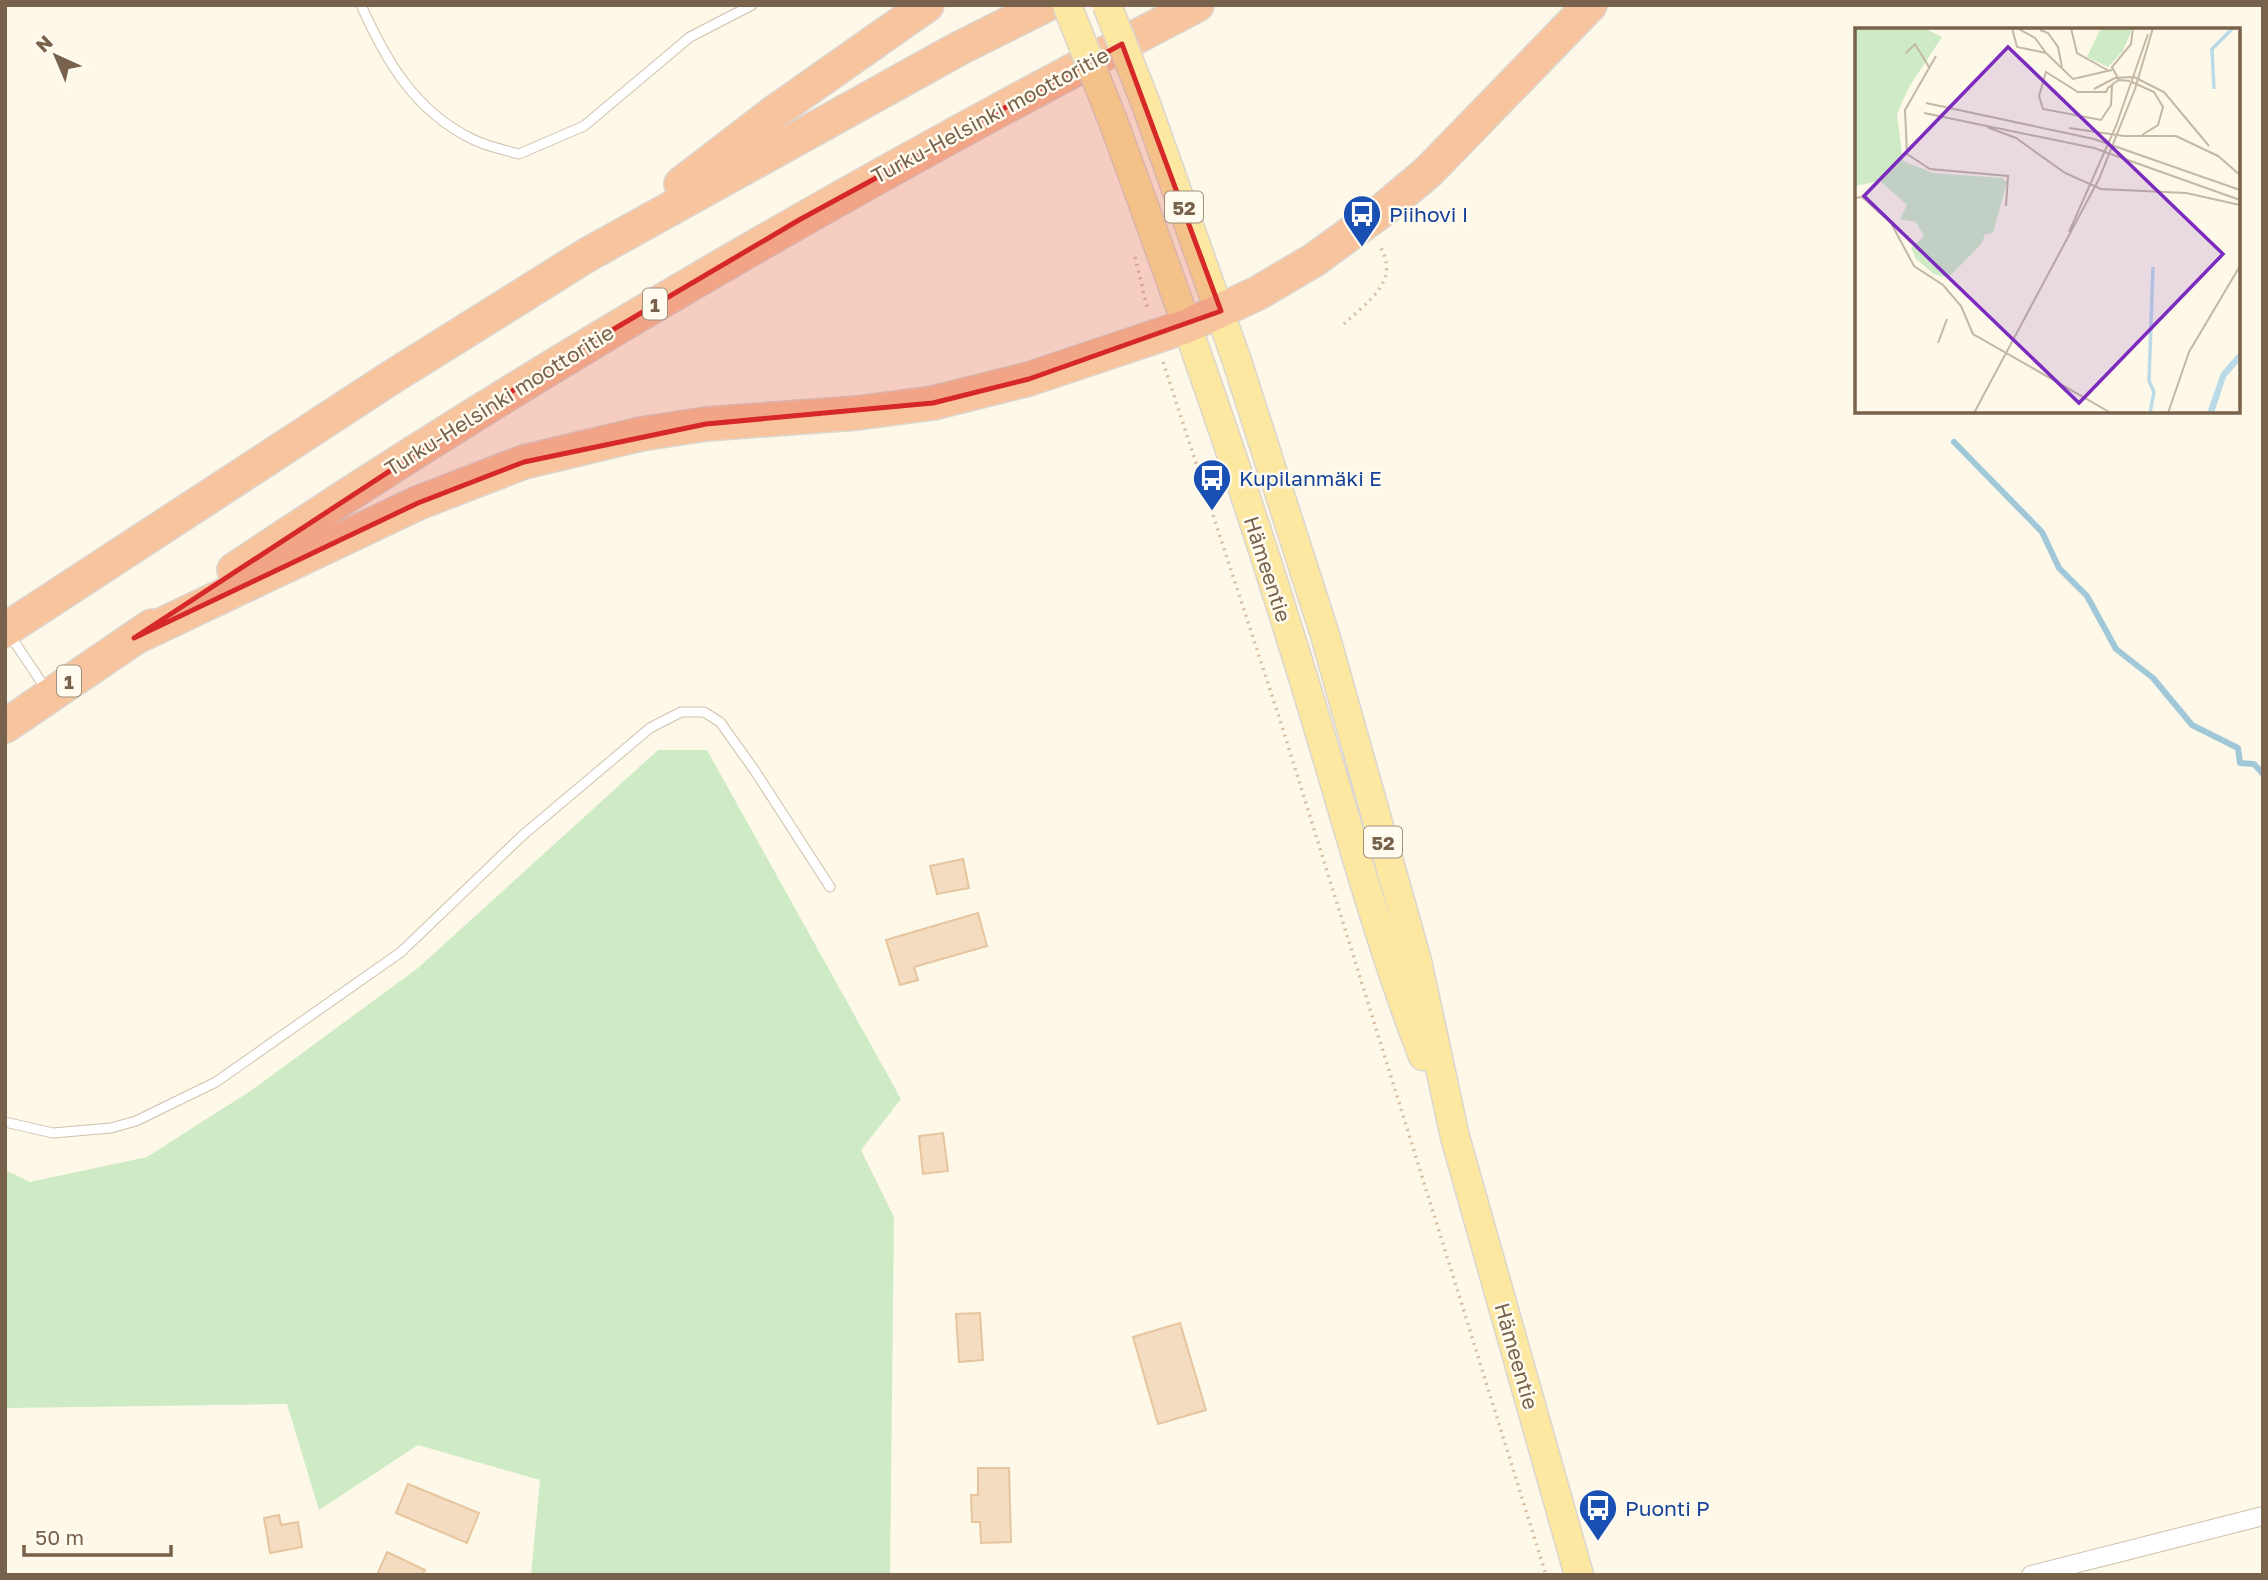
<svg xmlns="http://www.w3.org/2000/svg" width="2268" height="1580" font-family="'Golos Text',sans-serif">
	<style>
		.green { fill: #cfebc6 }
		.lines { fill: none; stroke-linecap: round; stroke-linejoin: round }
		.stream { stroke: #a1c8d9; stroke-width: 6 }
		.building { fill: #f3dcbf; stroke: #e6c59f; stroke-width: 2 }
		.service-casing { stroke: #cfc1ad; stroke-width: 11 }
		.minor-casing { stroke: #cfc1ad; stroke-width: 20 }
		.primary-casing { stroke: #dcd6d0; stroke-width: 31 }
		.motorway-casing { stroke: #dcd6d0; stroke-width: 36 }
		.path { stroke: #d8bfa2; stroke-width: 3.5; stroke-dasharray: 2 5; stroke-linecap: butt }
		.service { stroke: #fff; stroke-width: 9 }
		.minor { stroke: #fff; stroke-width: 18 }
		.primary { stroke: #fce8a0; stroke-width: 28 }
		.motorway { stroke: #f8c49e; stroke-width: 33 }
		.primary-bridge-casing { stroke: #dcd6d0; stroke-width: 31; stroke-linecap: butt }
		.primary-bridge { stroke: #fce8a0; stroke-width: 28 }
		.marked { fill: #d62828; fill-opacity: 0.2; stroke: #d62828; stroke-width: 5; stroke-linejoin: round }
		.labels { text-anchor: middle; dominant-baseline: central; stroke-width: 5; stroke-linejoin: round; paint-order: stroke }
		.shield { fill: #fffbef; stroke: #a0907c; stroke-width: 2 }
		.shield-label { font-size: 19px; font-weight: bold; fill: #78624b }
		.street-label { font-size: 21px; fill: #78624b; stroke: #fffbef }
		.transit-label { font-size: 21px; fill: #164399; stroke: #fffbef; text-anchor: start }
		.inset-river { fill: none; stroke: #bbdae7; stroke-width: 3.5 }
		.inset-road { fill: none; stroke: #c4b8a4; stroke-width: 2 }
		.view { fill: #7b2cbf; fill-opacity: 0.15; stroke: #7b2cbf; stroke-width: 3.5 }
		.inset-edge { fill: none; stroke: #78624b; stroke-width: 3.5 }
	</style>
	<rect width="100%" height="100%" fill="#fdf8e8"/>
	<path class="green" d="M658,750H707L901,1099L861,1150L894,1217L890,1575H531L540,1480L418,1445L319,1510L287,1404L8,1408L5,1410V1170L30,1182L147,1157L252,1090L418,968Z"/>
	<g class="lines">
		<path class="stream" d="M1954,442L2042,532L2059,568L2087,596L2116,649L2153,678L2192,725L2238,748L2240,763L2254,764L2263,774"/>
	</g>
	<path class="building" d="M963,859L969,888L937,894L930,866Z
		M978,913L987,946L914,967L918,980L900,985L886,940Z
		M943,1133L948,1171L923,1174L919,1136Z
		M980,1313L983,1360L959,1362L956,1314Z
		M1180,1323L1206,1410L1158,1424L1133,1337Z
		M978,1468H1009L1011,1542L981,1543L980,1522H972L971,1495H978Z
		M408,1484L479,1513L467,1543L396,1513Z
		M279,1515L281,1525L298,1522L302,1547L270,1553L264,1518Z
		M387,1552L425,1570L422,1575H377Z"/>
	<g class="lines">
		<g class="service-casing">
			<path id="service" d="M361,5C386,61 415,111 472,139C486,146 504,150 519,154L584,126L690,37L752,5
				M9,634L46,689
				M5,1122L53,1133L111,1128L136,1121L216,1082L401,952L523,835L650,728L681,712H704L720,722L755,771L830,887"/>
		</g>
		<g class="minor-casing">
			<path id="minor" d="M2031,1575L2263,1516"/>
		</g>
		<g class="primary-casing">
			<path id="primary" d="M1146,104L1237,361L1325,635L1417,961L1455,1137L1579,1575
				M1113,121C1176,293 1238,466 1292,642C1336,780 1371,921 1423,1056"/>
		</g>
		<g class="motorway-casing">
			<path id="motorway" d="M681,184L772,114L927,5
				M234,570C544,362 866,177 1197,5
				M5,630L392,377L587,255L958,49L1046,5
				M134,638L418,503L524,462L641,434L706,424L857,413L933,403L1029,379L1187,326L1258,293L1314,260L1384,209L1429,171L1590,5
				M5,726L152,626"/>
		</g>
		<path class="path" d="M1135,257L1148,311
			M1344,324C1368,301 1402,280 1379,245
			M1163,362L1280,720L1546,1575"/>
		<use href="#service" class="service"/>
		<use href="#minor" class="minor"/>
		<use href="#primary" class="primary"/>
		<use href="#motorway" class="motorway"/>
		<g class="primary-bridge-casing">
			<path id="primary-bridge" d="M1067,5L1113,121
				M1107,5L1146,104"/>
		</g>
		<use href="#primary-bridge" class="primary-bridge"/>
	</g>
	<path class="marked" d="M1122,44L1221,311L1029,379L933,403L706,424L524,462L418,503L134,638L546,369L799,220Z"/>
	<defs>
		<g id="bus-pin" transform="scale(2.0125)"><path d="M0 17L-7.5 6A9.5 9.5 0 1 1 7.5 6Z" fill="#1a4fb4" stroke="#fffbef"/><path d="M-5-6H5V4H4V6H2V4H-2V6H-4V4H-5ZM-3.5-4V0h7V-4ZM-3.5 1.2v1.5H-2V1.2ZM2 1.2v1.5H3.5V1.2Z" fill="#fff"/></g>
	</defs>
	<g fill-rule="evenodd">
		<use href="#bus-pin" x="1362" y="214"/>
		<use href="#bus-pin" x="1212" y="478"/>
		<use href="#bus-pin" x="1598" y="1508"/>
	</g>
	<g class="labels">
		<g class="shield">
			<rect x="1165" y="191.5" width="38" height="31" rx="5"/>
			<rect x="643" y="288.5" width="24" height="31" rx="5"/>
			<rect x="57" y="665.5" width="24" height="31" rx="5"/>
			<rect x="1364" y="826.5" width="38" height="31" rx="5"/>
		</g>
		<g class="shield-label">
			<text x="1184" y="207">52</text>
			<text x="655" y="304">1</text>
			<text x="69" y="681">1</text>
			<text x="1383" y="842">52</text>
		</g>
		<g class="street-label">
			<text transform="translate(990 115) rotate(-28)">Turku-Helsinki moottoritie</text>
			<text transform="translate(499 400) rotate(-32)">Turku-Helsinki moottoritie</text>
			<text transform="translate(1268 569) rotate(72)">Hämeentie</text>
			<text transform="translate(1517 1356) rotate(74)">Hämeentie</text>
		</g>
		<g class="transit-label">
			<text x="1389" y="214">Piihovi I</text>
			<text x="1239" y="478">Kupilanmäki E</text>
			<text x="1625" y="1508">Puonti P</text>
		</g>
	</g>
	<g transform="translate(1855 28)">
		<rect width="385" height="385" fill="#fdf8e8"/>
		<path d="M0,0H69L87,9L54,59L42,86L48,133L78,145L147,150L152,154L138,205L130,206L127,215L93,250L79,246L61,231L56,220L69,208L61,194L45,191L52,177L25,153L0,158ZM246,0H275L276,4L268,23L253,39L232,29Z" fill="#cfebc6"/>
		<path d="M385,323V333L371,349L359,385H352L366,345Z" fill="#bbdae7"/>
		<path class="inset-river" d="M359,61L357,21L378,0M295,385L299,364L294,353L298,239"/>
		<path class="inset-road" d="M157,0L162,19L191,25L218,51L257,42M162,0L180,10L191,25M216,0L222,25L254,43M185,2L193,5L203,19L207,39M51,25L60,16L74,39M81,28L50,82L52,126L75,141L153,148L151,178M279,49L309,64L354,118M264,52L257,39L276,16L278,0M277,54L299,64L308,79L303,97L287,107M257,57L256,77L246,92L188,81L184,68L191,44L223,64H251L253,60L257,57L259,55L264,52L275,53M239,61L260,50L277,49M71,75L239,111L385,162M69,85L239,120L385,172M132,99L161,110L210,145L246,161L331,165L385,177M214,100L269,108H321L363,128M362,127L385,147M0,170L7,169L36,195L59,238L88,257L106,278L118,306L256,385M214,204L261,98L293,6M83,315L92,291M119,385L244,151L280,61L298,0M313,385L334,324L385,238"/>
		<path class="view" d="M153,19L368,226L224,375L9,168Z"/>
		<rect width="385" height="385" class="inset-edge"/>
	</g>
	<rect width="2268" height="1580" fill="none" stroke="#78624b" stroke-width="14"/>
	<g transform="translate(56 56) rotate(316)" stroke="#fffbef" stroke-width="5" paint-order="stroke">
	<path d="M0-5L12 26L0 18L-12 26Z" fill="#78624b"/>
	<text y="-10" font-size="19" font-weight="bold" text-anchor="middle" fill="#78624b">N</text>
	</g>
	<path d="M24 1545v10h147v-10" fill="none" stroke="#78624b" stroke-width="3.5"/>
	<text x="35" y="1545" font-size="21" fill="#78624b" stroke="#fffbef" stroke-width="5" paint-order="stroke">50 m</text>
</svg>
